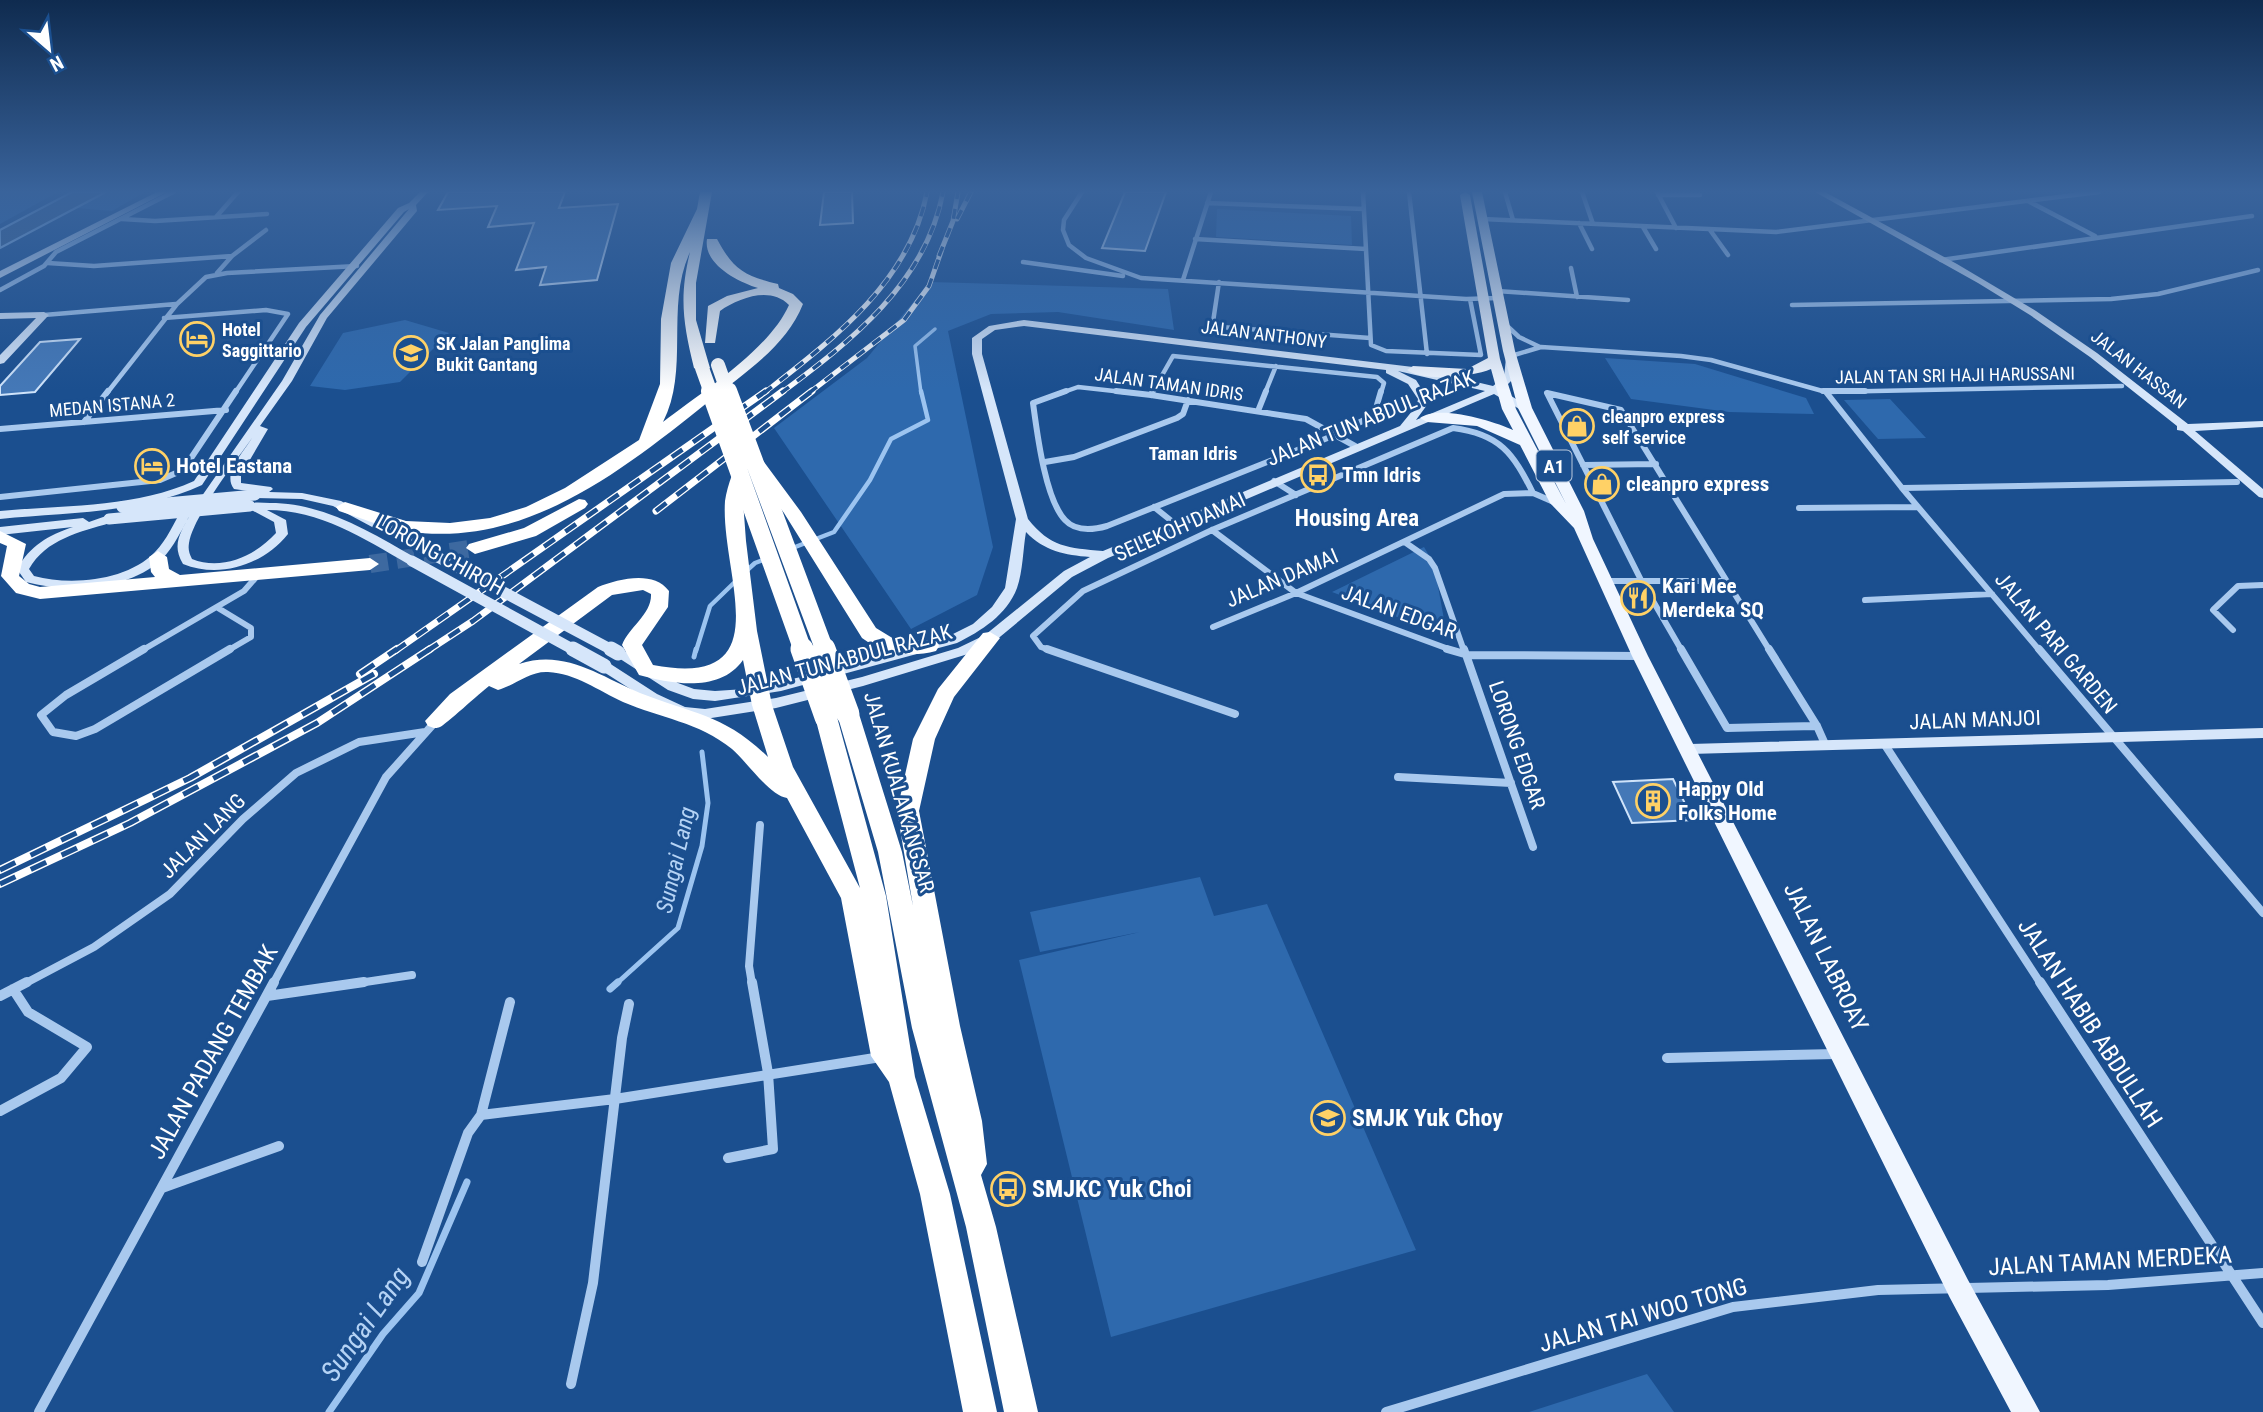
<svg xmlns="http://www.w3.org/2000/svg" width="2263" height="1412" font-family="'Roboto Condensed',sans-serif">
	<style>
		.green { fill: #2e69ad }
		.water { fill: #3c6290; stroke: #9cc4f0; stroke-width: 2 }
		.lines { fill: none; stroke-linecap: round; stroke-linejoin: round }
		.stream-far3 { stroke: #9cc4f0; stroke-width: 3.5 }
		.stream-far2 { stroke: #9cc4f0; stroke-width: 4.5 }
		.stream-far1 { stroke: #9cc4f0; stroke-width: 5 }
		.stream { stroke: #9cc4f0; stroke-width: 7 }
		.building { fill: #4478b7; stroke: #cfe3fa; stroke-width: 2 }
		.highway-tunnel { stroke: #3d69a0; stroke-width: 18; stroke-dasharray: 18 9; stroke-linecap: butt }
		.street-far3 { stroke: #a9c9ee; stroke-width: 4.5 }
		.street-far2 { stroke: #a9c9ee; stroke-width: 6 }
		.street-far1 { stroke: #a9c9ee; stroke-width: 8 }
		.street { stroke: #a9c9ee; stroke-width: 10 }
		.secondary { fill: #d6e6fa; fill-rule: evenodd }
		.primary { fill: #f0f6ff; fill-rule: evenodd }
		.highway { fill: #fff; fill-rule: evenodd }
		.rail-far2-casing { stroke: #fff; stroke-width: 5 }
		.rail-far1-casing { stroke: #fff; stroke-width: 7 }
		.rail-casing { stroke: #fff; stroke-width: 8 }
		.rail-far2 { stroke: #1b4f8f; stroke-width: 3.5; stroke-dasharray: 10; stroke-linecap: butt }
		.rail-far1 { stroke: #1b4f8f; stroke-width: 4.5; stroke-dasharray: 13; stroke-linecap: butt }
		.rail { stroke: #1b4f8f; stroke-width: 5; stroke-dasharray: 17; stroke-linecap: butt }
		.secondary-bridge-far1 { stroke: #d6e6fa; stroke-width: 11 }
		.secondary-bridge { stroke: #d6e6fa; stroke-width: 15 }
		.highway-bridge-far2 { stroke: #fff; stroke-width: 14 }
		.highway-bridge-far1 { stroke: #fff; stroke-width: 18 }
		.highway-bridge { stroke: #fff; stroke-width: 23 }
		.labels { text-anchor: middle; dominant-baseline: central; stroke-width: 6; stroke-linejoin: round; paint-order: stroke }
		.far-poi-label { font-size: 18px; font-weight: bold; fill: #fff; stroke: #1b4f8f; text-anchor: start }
		.far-street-label { font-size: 18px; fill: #fff; stroke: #1b4f8f }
		.far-neighbourhood-label { font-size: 19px; font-weight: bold; fill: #fff; stroke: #1b4f8f }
		.shield { fill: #1b4f8f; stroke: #bbcadd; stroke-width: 2 }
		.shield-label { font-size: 19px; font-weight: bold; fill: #fff }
		.street-label { font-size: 21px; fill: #fff; stroke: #1b4f8f }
		.poi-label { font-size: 21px; font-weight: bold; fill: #fff; stroke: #1b4f8f; text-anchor: start }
		.neighbourhood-label { font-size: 23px; font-weight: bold; fill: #fff; stroke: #1b4f8f }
		.water-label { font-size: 23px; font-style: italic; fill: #b5d3f5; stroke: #1b4f8f }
		.near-street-label { font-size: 24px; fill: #fff; stroke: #1b4f8f }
		.near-poi-label { font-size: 24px; font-weight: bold; fill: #fff; stroke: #1b4f8f; text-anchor: start }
		.near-water-label { font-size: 28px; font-style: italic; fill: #b5d3f5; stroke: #1b4f8f }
	</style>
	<rect width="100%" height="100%" fill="#1b4f8f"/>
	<path class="green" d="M0,192H58L0,224Z
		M106,192H145L112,211L76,208Z
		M1217,209L1351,216L1352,245L1216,237Z
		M930,282L1168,289L1174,330L1058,312L991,314L948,331L993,547L977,595L911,629L774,428L867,358Z
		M405,320L449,333L400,382L345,390L310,386L343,333Z
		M1605,358L1695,364L1806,398L1814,414L1729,412L1631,399Z
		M1890,399L1926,438L1878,439L1844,400Z
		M1424,547L1434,564L1447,636L1332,592Z
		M1200,877L1214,916L1267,904L1416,1250L1111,1337L1019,960L1140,932L1040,952L1030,912Z
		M1647,1374L1674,1412H1529Z"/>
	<path class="water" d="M72,192H106L0,248V230Z"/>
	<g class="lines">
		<path class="stream-far3" d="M921,393L915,346L935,329"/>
		<path class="stream-far2" d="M790,549L834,532L870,480L891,439L928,420L921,391
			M744,573L755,563L768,558
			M696,651L710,606L737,580"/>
		<path class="stream-far1" d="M694,657L696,649
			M616,984L678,928L702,846L708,803L702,752"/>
		<path class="stream" d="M610,989L618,982
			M329,1412L383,1334L419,1293L467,1182"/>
	</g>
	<path class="building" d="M448,192H565L559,208L618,204L597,280L540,285L546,267L516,270L534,223L488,227L497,206L438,210Z
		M824,192H852L853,223L820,225Z
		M1125,192H1166L1145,251L1102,248Z
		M80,339L35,392L0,395V386L40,342Z
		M1673,779L1693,820L1632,823L1613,782Z"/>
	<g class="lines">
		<path class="highway-tunnel" d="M370,564L475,548"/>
		<path class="street-far3" d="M1082,192L1064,220L1063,230L1069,245L1086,258L1141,278L1466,299L1498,298
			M1363,192L1371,345L1386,351L1481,355L1470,299
			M1409,192L1427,354
			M1505,192L1513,220
			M1582,192L1593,224
			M1657,192L1676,228
			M1658,195H1700
			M2028,201L2095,236
			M1207,203L1364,209
			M216,217L238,192
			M122,219L155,221L267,214
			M1483,219L1776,232L2099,192
			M1579,223L1592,249
			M1643,227L1656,249
			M1710,230L1728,255
			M1195,239L1366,249
			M1941,260L2252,216
			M1023,262L1123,276
			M48,263L94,266L232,256
			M1571,268L1577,297
			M217,273L232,256L266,230
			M1183,280L1211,192
			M1219,282L1213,322L1221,327L1370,338
			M0,290L44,266L56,252L173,192
			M1497,291L1628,300
			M1792,305L2111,299L2158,294L2258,270
			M44,315L176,304
			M164,318L266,310L288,314L235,393
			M1504,323L1519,337L1540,347
			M1511,356L1541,347L1681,356L1711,360L1826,392L2122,386
			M107,393L177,304L206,277L227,273L357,266
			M1061,393L1078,387L1132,393
			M1152,393L1173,356L1377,377L1384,383L1381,393
			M1265,393L1276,366"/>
		<path class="street-far2" d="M1066,391L1033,403C1037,432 1045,499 1065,520C1076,532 1093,530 1107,526L1335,435
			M1116,391L1151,395
			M1823,391H1865
			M1826,392L1902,488L2040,651
			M1151,395L1306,419L1335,435
			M1151,395L1153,391
			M1258,411L1266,391
			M84,422L108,391
			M0,429L226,410
			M1335,435L1355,446
			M1335,435L1374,415L1381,391
			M1045,462L1074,457L1177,418L1183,414L1188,400
			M1583,465L1656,464
			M1274,481L1296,495
			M1902,488L2237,482
			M0,497L160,480L183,470L236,391
			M1154,507L1174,523
			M1799,508L1918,507
			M1212,530L1296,593L1454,651
			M1406,543L1429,559L1435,568L1464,651
			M1604,581H1726
			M1865,600L1992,594
			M218,608L251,628V637L227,651
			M1213,627L1296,593L1504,494L1533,493L1556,503
			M2233,630L2213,610L2238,586L2263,585
			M141,651L244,591L258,575
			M1052,651L1041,647L1033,636L1083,591L1212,530L1453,428C1500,434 1513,453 1533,493
			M1682,651L1642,582L1547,393L1621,410L1770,651"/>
		<path class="street-far1" d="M144,649L66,695L41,715L53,732L76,736L95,729L230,649
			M1047,649L1235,714
			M1447,649L1468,655L1639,656
			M1464,649L1533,847
			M1681,649L1727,728L1817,726
			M1769,649L1817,726
			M2039,649L2263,913
			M1817,726L1825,744
			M1885,745L2041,984
			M1398,777L1511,783
			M24,984L94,947L170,894L243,819L296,773L359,742L425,732
			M273,984L386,777L436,721
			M352,984L412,975
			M752,984L749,966L760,825"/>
		<path class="street" d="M2040,982L2263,1323
			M0,996L27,982
			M267,996L364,982
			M1667,1058L1836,1054
			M0,1111L61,1078L87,1047L28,1012L13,989
			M481,1115L510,1002
			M728,1158L773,1149L768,1073L752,982
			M162,1188L279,1146
			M422,1262L468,1133L481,1115L615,1099L881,1057
			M571,1384L593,1283L622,1038L629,1004
			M39,1412L274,982
			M1386,1412L1733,1307L1878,1290L2108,1285L2263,1273"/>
		<path class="secondary" d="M157,192H167L0,278V271Z
			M420,192H428L416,205L417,211L327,318L292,381L260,426L268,429L241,475V483L271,487L273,489L269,492L302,493L341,501L436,551L438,554L436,557H428L333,506L302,499L255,498L249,495L255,492L234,489C222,474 243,453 252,438C235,462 193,517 189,543C188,549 189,553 192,559C222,571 255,556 276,533L274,522L244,506C251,501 261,503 270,503C324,503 370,532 416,558L418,561L416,564H408C363,538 320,510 267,510L286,520L288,534C263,565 220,579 183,564C171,544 181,532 191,513C182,529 174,547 162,559C128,591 67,593 26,582L17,569C30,546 48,535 73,527L0,535V527L83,518L89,522L106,516L110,517V523C80,532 46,539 29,569L34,576C71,586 127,581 155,552C169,538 176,517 187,501L191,500L197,503L282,381L320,315L409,209L404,212L306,327L202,485C140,514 67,512 0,519V511C64,505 135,508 194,481L299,323L398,208L409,203Z
			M1815,192H1825L1957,264L2036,311L2097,353L2188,424L2263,421V427L2195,431L2263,489V498L2259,497L2183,431L2177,430V426L2090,357L2030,315L1978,283Z
			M44,312L49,315L47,317L4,363L0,364V355L36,318L0,319V313Z
			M1024,320L1413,367L1493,386L1504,377L1506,358L1511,355L1516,358L1514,378L1502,390L1530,408L1529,410H1521L1494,394L1108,558L1072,577L995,641L968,654L863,686L776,708L705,719L683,717L657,706L599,669L597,666L599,663H609L657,694L685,707L705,709L776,698L862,677L958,648L985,635L1064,571L1090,557C1065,555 1044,551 1026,532C1023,549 1023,571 1017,588C1007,615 981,631 957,643L781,691L715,701L693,699L668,690L611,653L618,649L623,650L678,683L694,689L715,691L745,689L820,673L947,637L973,624L992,607L1005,588L1016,519L972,354V338L989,326ZM1024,326L1386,370V373L1408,384L1418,399L1417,405L1400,426L1103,551C1068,548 1050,547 1028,519L982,354V339L995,330ZM1398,371L1485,391L1416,420L1427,405L1428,399L1416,380Z
			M2263,728V738L1690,754L1685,753L1683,749L1685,745L1690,744Z"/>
		<path class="primary" d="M1465,192L1470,195L1500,359L1516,409L1566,504L1518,408L1503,351L1472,192H1482L1515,351L1532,408L1584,511L1593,539L1648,656L1968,1280L2040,1412H2011L1950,1298L1632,656L1574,528L1550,503L1520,445L1477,426L1427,422L1420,418C1438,404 1494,421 1513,430L1502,409L1491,369C1473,377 1423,382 1407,370L1413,366L1467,369L1488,358L1460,195Z"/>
		<path class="highway" d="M700,192H712L696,283V320L710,368L702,373L694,368C683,323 679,297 690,252C665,306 690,370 663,422C702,392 769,350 789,305C770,286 739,298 720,311L715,343H705L708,306L727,296L758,288C738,282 703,264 707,239H717C733,269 744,276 778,284L779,288L793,294L803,304C786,347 743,374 708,402C622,471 523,550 405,531C382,527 361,518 339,511L336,507L345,502L406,521L450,523L490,518L526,507L565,488L639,440L660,384L661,319L671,263L697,209Z
			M755,457L761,458L801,512L876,628L894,639L936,641L939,646L936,651C910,658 883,654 862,638L784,513L747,462Z
			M740,470L748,475L743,501L746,541L757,631L772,705L793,767L860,888L815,717L819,712H833L837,717L886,896L915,1077L950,1194L997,1412H963L920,1194L889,1082L871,1056L841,898L787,798C770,796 746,761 732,749C699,722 660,718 623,702C599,691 575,673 548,672C529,671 516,685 498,690L489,686C481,692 444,726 440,727C435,729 434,728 428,726L425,721L450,694L598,587C619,579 653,570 669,591L668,607L642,645L653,665C783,690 720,574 725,501C726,493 729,483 732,475ZM643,590L651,594C652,614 629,627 622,645L639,675C672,684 720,693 743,660L752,705L768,757C724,714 693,714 640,693C599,676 565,649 519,664L612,595Z
			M579,499L585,500L588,504L585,508L536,536L475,554L466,548L469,544L524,528Z
			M0,531L26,544L19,576L29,584L40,587L155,577L151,572L149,557L158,551L167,557L169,569L180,575L370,558L379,564L370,570L40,599L16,593L1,576L7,546L0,543Z
			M990,632L1000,638L954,697L935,739L919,811L960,1026L982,1121L987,1164L981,1175L996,1227L1038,1412H1004L966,1227L912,1028L878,852L837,714L841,709H855L859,714L902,852L913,906L897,811L913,739L938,689L983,633Z"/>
		<g class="rail-far2-casing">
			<path id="rail-far2" d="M957,219L971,192
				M939,256L953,221L958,192
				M764,393C832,340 910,282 927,192
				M781,393C851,341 926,283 943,192
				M809,393L904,320L929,286L942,249"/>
		</g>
		<g class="rail-far1-casing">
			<path id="rail-far1" d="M656,511L812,391
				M395,651L766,391
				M427,651L473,621L783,391"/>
		</g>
		<g class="rail-casing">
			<path id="rail" d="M360,674L397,649
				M0,870L190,778L374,674
				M0,884L130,823L317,723L430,649"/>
		</g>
		<use href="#rail-far2" class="rail-far2"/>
		<use href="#rail-far1" class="rail-far1"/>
		<use href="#rail" class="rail"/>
		<path class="secondary-bridge-far1" d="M122,507L255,495
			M109,519L250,506
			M432,554L614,651
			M412,561L576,651"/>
		<path class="secondary-bridge" d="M573,649L604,666
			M611,649L618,653"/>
		<path class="highway-bridge-far2" d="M718,365L728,393
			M702,368L711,393"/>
		<path class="highway-bridge-far1" d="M710,391L803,651
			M728,391L825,651"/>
		<path class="highway-bridge" d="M802,649L826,717
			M824,649L848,714"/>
	</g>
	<linearGradient id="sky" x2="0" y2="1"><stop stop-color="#0f2b4f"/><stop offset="0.49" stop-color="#39639b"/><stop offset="1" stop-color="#39639b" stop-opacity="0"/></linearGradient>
	<rect width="2263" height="390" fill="url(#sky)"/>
	<defs>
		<g id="hotel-ring" transform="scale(1.75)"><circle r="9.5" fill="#1b4f8f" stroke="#ffd166" stroke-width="1.5"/><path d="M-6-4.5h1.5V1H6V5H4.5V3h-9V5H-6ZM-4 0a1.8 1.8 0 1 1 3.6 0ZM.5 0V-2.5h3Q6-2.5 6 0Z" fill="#ffd166"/></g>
		<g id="school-ring" transform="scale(1.75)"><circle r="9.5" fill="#1b4f8f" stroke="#ffd166" stroke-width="1.5"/><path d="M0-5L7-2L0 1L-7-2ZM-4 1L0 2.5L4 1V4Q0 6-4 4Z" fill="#ffd166"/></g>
		<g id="shop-ring" transform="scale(1.75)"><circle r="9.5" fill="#1b4f8f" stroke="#ffd166" stroke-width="1.5"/><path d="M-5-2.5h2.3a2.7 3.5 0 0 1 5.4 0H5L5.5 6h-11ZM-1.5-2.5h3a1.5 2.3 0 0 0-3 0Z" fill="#ffd166"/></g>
		<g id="bus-ring" transform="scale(1.75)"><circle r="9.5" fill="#1b4f8f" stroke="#ffd166" stroke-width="1.5"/><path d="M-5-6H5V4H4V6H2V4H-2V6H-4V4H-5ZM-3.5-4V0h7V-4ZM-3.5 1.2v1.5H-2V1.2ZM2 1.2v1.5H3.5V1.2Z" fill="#ffd166"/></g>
		<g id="restaurant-ring" transform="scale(1.75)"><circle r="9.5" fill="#1b4f8f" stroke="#ffd166" stroke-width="1.5"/><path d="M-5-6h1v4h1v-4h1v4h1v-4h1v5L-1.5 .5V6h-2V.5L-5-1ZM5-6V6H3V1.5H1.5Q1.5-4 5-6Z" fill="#ffd166"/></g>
		<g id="building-ring" transform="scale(1.75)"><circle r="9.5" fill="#1b4f8f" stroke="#ffd166" stroke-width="1.5"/><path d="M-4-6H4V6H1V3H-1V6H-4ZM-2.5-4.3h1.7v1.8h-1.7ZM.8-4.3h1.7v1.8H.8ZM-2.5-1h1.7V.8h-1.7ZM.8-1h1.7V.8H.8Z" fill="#ffd166"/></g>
	</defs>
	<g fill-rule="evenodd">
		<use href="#hotel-ring" x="197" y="339"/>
		<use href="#school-ring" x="411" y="353"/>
		<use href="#shop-ring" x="1577" y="426"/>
		<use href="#hotel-ring" x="152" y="466"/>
		<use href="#bus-ring" x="1318" y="475"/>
		<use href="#shop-ring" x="1602" y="484"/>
		<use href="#restaurant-ring" x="1638" y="598"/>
		<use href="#building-ring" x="1653" y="801"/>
		<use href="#school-ring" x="1328" y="1118"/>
		<use href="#bus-ring" x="1008" y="1189"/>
	</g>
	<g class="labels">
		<g class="far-poi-label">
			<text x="222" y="329">Hotel<tspan x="222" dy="21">Saggittario</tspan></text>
			<text x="436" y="343">SK Jalan Panglima<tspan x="436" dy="21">Bukit Gantang</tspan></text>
			<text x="1602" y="416">cleanpro express<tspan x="1602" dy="21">self service</tspan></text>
		</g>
		<g class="far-street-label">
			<text transform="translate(1264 334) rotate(7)">JALAN ANTHONY</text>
			<text transform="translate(2139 369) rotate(38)">JALAN HASSAN</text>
			<text transform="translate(1955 375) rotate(-1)">JALAN TAN SRI HAJI HARUSSANI</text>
			<text transform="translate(1169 384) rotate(8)">JALAN TAMAN IDRIS</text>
			<text transform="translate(112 405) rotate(-5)">MEDAN ISTANA 2</text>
		</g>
		<g class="far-neighbourhood-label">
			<text x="1193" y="453">Taman Idris</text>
		</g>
		<rect class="shield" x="1536.5" y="450.5" width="35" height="31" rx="5"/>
		<g class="shield-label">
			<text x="1554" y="466">A1</text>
		</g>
		<g class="street-label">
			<text transform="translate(1371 418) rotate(-22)">JALAN TUN ABDUL RAZAK</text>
			<text transform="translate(1180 527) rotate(-24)">SELEKOH DAMAI</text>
			<text transform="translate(440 555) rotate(29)">LORONG CHIROH</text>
			<text transform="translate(1282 578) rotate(-23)">JALAN DAMAI</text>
			<text transform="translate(1399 612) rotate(20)">JALAN EDGAR</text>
			<text transform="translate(2056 643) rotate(50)">JALAN PARI GARDEN</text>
			<text transform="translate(844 660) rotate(-15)">JALAN TUN ABDUL RAZAK</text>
			<text transform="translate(1975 720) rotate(-2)">JALAN MANJOI</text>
			<text transform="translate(1517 745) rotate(71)">LORONG EDGAR</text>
			<text transform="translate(899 792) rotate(74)">JALAN KUALA KANGSAR</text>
			<text transform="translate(203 836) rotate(-45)">JALAN LANG</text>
		</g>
		<g class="poi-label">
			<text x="176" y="466">Hotel Eastana</text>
			<text x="1342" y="475">Tmn Idris</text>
			<text x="1626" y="484">cleanpro express</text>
			<text x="1662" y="586">Kari Mee<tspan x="1662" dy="24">Merdeka SQ</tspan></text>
			<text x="1678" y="789">Happy Old<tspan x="1678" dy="24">Folks Home</tspan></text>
		</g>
		<g class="neighbourhood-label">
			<text x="1357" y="518">Housing Area</text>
		</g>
		<g class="water-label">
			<text transform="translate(676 860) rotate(-77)">Sungai Lang</text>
		</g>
		<g class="near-street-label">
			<text transform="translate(1826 957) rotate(64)">JALAN LABROAY</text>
			<text transform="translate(2090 1023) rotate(57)">JALAN HABIB ABDULLAH</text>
			<text transform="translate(213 1052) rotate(-61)">JALAN PADANG TEMBAK</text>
			<text transform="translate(2110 1261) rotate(-3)">JALAN TAMAN MERDEKA</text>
			<text transform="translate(1643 1315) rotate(-16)">JALAN TAI WOO TONG</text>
		</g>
		<g class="near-poi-label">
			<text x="1352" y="1118">SMJK Yuk Choy</text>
			<text x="1032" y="1189">SMJKC Yuk Choi</text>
		</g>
		<g class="near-water-label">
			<text transform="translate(365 1324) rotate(-55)">Sungai Lang</text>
		</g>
	</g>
	<g transform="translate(49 49) rotate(152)" stroke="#1b4f8f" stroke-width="5" paint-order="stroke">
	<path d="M0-5L12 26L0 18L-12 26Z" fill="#ffffff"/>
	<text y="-10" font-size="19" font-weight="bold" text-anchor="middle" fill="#ffffff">N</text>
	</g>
</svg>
